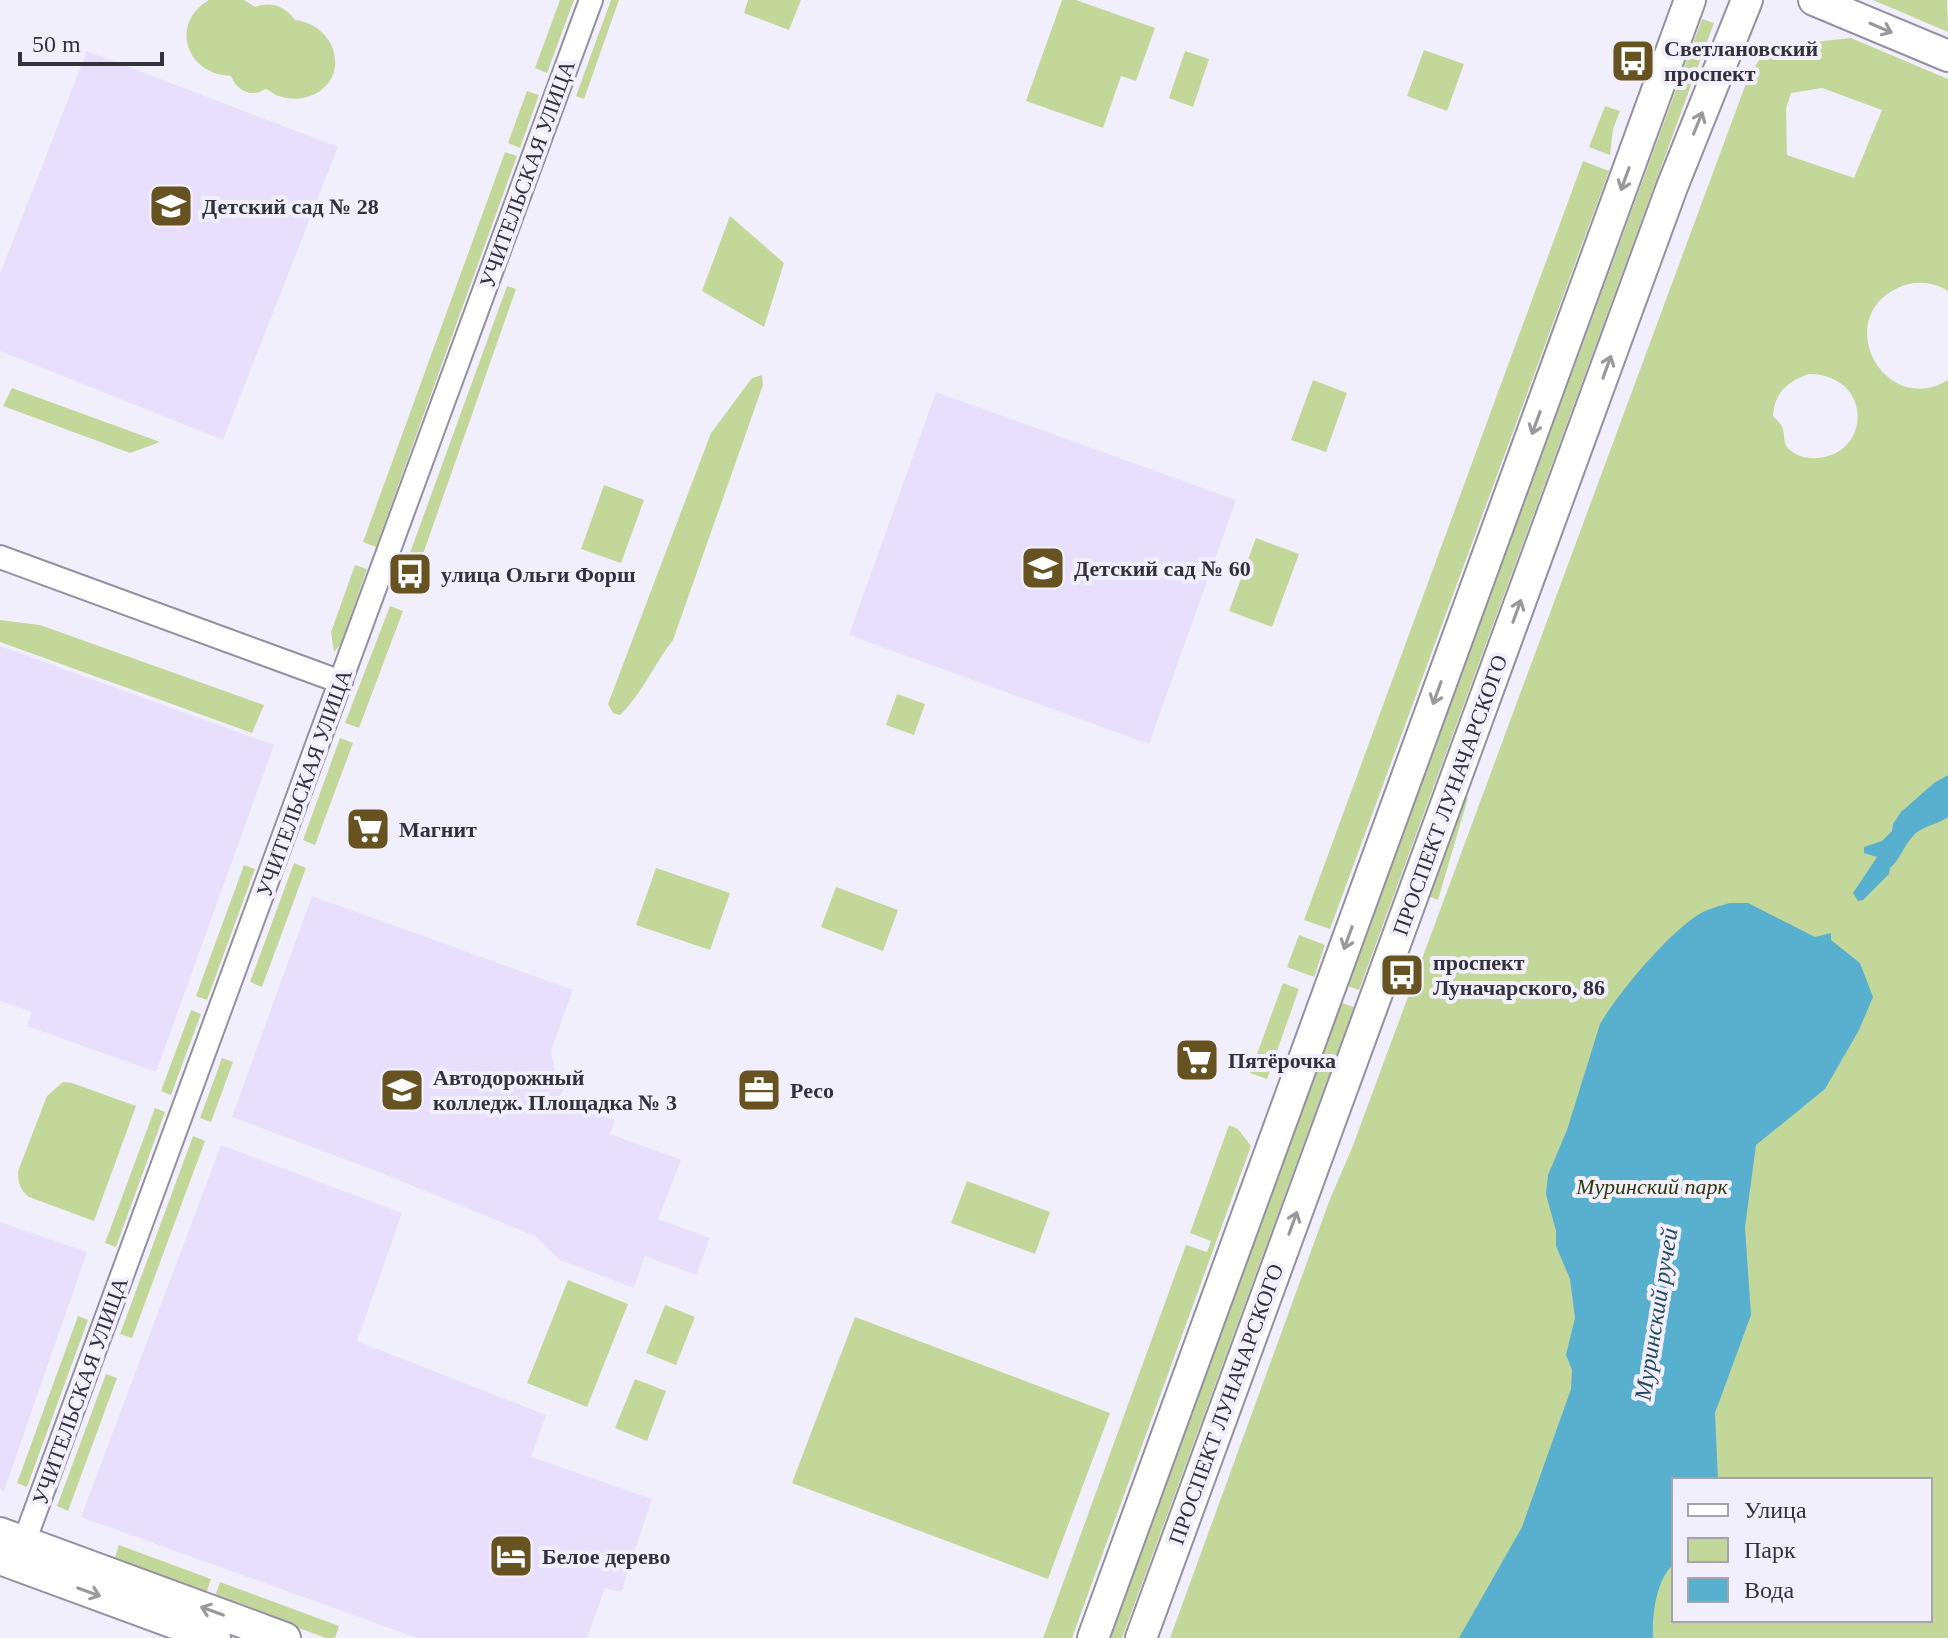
<svg xmlns="http://www.w3.org/2000/svg" width="1948" height="1638" font-family="'Times New Roman',serif">
	<style>
		.built { fill: #e7dffc }
		.green { fill: #c4d79b; fill-rule: evenodd }
		.water { fill: #58b0ce }
		.lines { fill: none; stroke-linecap: round; stroke-linejoin: round }
		.street-casing { stroke: #9490a3; stroke-width: 26 }
		.secondary-casing { stroke: #9490a3; stroke-width: 34 }
		.street { stroke: #fff; stroke-width: 22 }
		.secondary { stroke: #fff; stroke-width: 30 }
		.oneway { stroke: #99989c }
		.labels { text-anchor: middle; dominant-baseline: central; stroke-width: 8; stroke-linejoin: round; paint-order: stroke }
		.poi-label { font-size: 22px; font-weight: bold; fill: #333139; stroke: #f2effc; text-anchor: start }
		.street-label { font-size: 22px; fill: #333139; stroke: #f2effc }
		.park-label { font-size: 22px; font-style: italic; fill: #2d3a05; stroke: #f2effc }
		.water-label { font-size: 24px; font-style: italic; fill: #244c59; stroke: #f2effc }
	</style>
	<rect width="100%" height="100%" fill="#f2effc"/>
	<path class="built" d="M87,51L338,147L223,440L0,351V274Z
		M936,392L1236,500L1149,744L849,635Z
		M0,646L274,745L156,1072L27,1026L32,1012L0,1001Z
		M312,896L573,990L551,1050L555,1076L566,1080L559,1100L615,1120L610,1134L681,1160L658,1219L710,1238L696,1275L645,1256L634,1288L560,1260L535,1236L384,1174L232,1117Z
		M221,1145L402,1213L357,1341L546,1415L531,1457L652,1499L621,1592L605,1588L587,1638H417L81,1517Z
		M0,1222L87,1252L4,1491L0,1489Z"/>
	<path class="green" d="M209,0H244L255,7C271,1 285,6 295,20C341,26 351,84 307,97C297,100 285,99 276,95C275,94 267,89 266,89C264,89 262,91 260,92C246,96 236,88 231,76C186,75 169,23 209,0Z
		M560,0H574L547,73L535,68Z
		M611,0H619L584,99L576,96Z
		M748,0H801L789,30L744,13Z
		M1062,0H1076L1155,28L1136,81L1121,76L1103,128L1026,101Z
		M1873,0H1947L1948,32Z
		M1702,19L1714,23L1359,990L1347,986Z
		M1851,38L1948,79V291C1934,282 1916,280 1900,287C1830,317 1884,419 1948,380V1638H1170L1330,1199L1352,1148L1748,78L1767,47ZM1822,88L1882,110L1854,178L1787,155L1786,109L1791,93ZM1809,374C1874,375 1871,455 1817,458C1807,459 1795,456 1788,448C1782,442 1786,432 1781,425C1779,422 1776,419 1773,416C1774,393 1788,381 1809,374ZM1674,1480H1930V1620H1674Z
		M1424,50L1464,64L1447,111L1407,96Z
		M1185,51L1209,59L1193,107L1169,98Z
		M527,91L539,95L520,148L508,143Z
		M1605,106L1620,111L1613,129L1610,155L1589,147Z
		M505,152L517,156L376,547L363,542Z
		M1583,161L1609,171L1330,929L1304,920Z
		M730,216L784,263L764,327L702,291Z
		M507,286L516,289L422,557L410,553Z
		M762,375L763,385L673,640C654,664 642,694 620,715L613,713L608,704L711,433L752,378Z
		M1313,380L1347,393L1326,452L1291,440Z
		M12,388L160,442L130,453L3,406Z
		M604,485L644,500L621,563L581,549Z
		M1256,538L1299,554L1272,627L1229,611Z
		M355,565L367,569L341,644L334,652L331,632Z
		M390,606L403,611L359,728L345,723Z
		M0,620L40,625L264,705L252,733L0,642Z
		M897,694L925,704L914,735L886,725Z
		M340,738L353,743L315,845L303,840Z
		M1465,797L1468,798L1438,900L1428,896Z
		M294,863L306,868L262,987L250,982Z
		M244,865L255,869L207,1000L196,996Z
		M656,868L730,893L710,950L636,925Z
		M836,887L898,910L883,951L821,927Z
		M1299,935L1325,945L1314,977L1287,967Z
		M1283,983L1299,989L1267,1079L1250,1073Z
		M1342,1003L1354,1007L1122,1638H1109Z
		M191,1010L201,1014L171,1095L161,1091Z
		M222,1058L233,1062L211,1122L200,1118Z
		M63,1082L72,1083L136,1106L94,1221L29,1197C20,1190 18,1183 18,1171L47,1096Z
		M155,1108L165,1112L116,1247L105,1243Z
		M1229,1125L1238,1129L1251,1146L1072,1638H1043L1186,1245L1207,1252L1211,1241L1190,1233Z
		M193,1136L205,1141L132,1338L120,1334Z
		M967,1181L1050,1212L1035,1254L951,1223Z
		M568,1280L628,1304L587,1407L527,1383Z
		M665,1305L695,1317L676,1365L646,1353Z
		M78,1316L88,1320L27,1487L17,1483Z
		M855,1317L1110,1413L1048,1579L792,1483Z
		M106,1374L117,1378L68,1511L57,1506Z
		M635,1379L666,1391L647,1441L615,1428Z
		M119,1545L211,1579L206,1594L114,1560Z
		M220,1582L339,1626L335,1638H326L215,1597Z"/>
	<path class="water" d="M1948,775V817C1937,825 1921,826 1913,836C1904,845 1900,860 1890,868L1889,874L1863,900L1858,901L1853,893L1877,857L1864,853V847L1882,841L1892,831L1893,824L1901,812L1934,783Z
		M1730,903H1748L1815,937L1831,933V940L1860,963L1873,997L1859,1030L1825,1089L1756,1145L1745,1227L1751,1315L1715,1413L1718,1480H1674V1564C1656,1579 1652,1615 1653,1638H1459L1522,1527L1571,1389L1572,1370L1566,1355L1575,1318L1570,1279L1556,1246V1231L1546,1194L1548,1175L1567,1130L1600,1024C1618,993 1670,931 1701,913C1710,908 1720,906 1730,903Z"/>
	<g class="lines">
		<g class="street-casing">
			<path id="street" d="M0,557L341,682
				M20,1553L591,0"/>
		</g>
		<g class="secondary-casing">
			<path id="secondary" d="M1814,0L1948,56
				M0,1533L285,1638
				M0,1559L215,1638
				M1093,1638L1690,0
				M1141,1638L1672,187L1747,0"/>
		</g>
		<use href="#street" class="street"/>
		<use href="#secondary" class="secondary"/>
	</g>
	<defs><path id="oneway-shaft" d="M-6 0H5M1.5-3L5.5 0L1.5 3" fill="none" stroke-width="1.6" stroke-linecap="round" stroke-linejoin="round" transform="scale(2)"/></defs>
	<g class="oneway">
		<use href="#oneway-shaft" transform="translate(1881 28) rotate(23)"/>
		<use href="#oneway-shaft" transform="translate(1698 123) rotate(-68)"/>
		<use href="#oneway-shaft" transform="translate(1625 179) rotate(110)"/>
		<use href="#oneway-shaft" transform="translate(1607 367) rotate(-70)"/>
		<use href="#oneway-shaft" transform="translate(1536 423) rotate(110)"/>
		<use href="#oneway-shaft" transform="translate(1517 611) rotate(-70)"/>
		<use href="#oneway-shaft" transform="translate(1437 693) rotate(110)"/>
		<use href="#oneway-shaft" transform="translate(1348 938) rotate(110)"/>
		<use href="#oneway-shaft" transform="translate(1293 1223) rotate(-70)"/>
		<use href="#oneway-shaft" transform="translate(89 1592) rotate(20)"/>
		<use href="#oneway-shaft" transform="translate(212 1611) rotate(-160)"/>
	</g>
	<defs>
		<g id="bus-square" transform="scale(2.3)"><rect x="-9" y="-9" width="18" height="18" rx="4" fill="#665321" stroke="#f2effc"/><path d="M-5-6H5V4H4V6H2V4H-2V6H-4V4H-5ZM-3.5-4V0h7V-4ZM-3.5 1.2v1.5H-2V1.2ZM2 1.2v1.5H3.5V1.2Z" fill="#fff"/></g>
		<g id="school-square" transform="scale(2.3)"><rect x="-9" y="-9" width="18" height="18" rx="4" fill="#665321" stroke="#f2effc"/><path d="M0-5L7-2L0 1L-7-2ZM-4 1L0 2.5L4 1V4Q0 6-4 4Z" fill="#fff"/></g>
		<g id="supermarket-square" transform="scale(2.3)"><rect x="-9" y="-9" width="18" height="18" rx="4" fill="#665321" stroke="#f2effc"/><path d="M-6-5.5h2.5l.6 2H6L4.5 2H-2.5L-4.4-4H-6ZM-1.5 3.2a1.3 1.3 0 1 0 .1 0ZM3 3.2a1.3 1.3 0 1 0 .1 0Z" fill="#fff"/></g>
		<g id="university-square" transform="scale(2.3)"><rect x="-9" y="-9" width="18" height="18" rx="4" fill="#665321" stroke="#f2effc"/><path d="M0-5L7-2L0 1L-7-2ZM-4 1L0 2.5L4 1V4Q0 6-4 4Z" fill="#fff"/></g>
		<g id="office-square" transform="scale(2.3)"><rect x="-9" y="-9" width="18" height="18" rx="4" fill="#665321" stroke="#f2effc"/><path d="M-6-3h4V-5.5h4V-3h4V5H-6ZM-1-4.5V-3h2v-1.5ZM-6 0V1H6V0Z" fill="#fff"/></g>
		<g id="hotel-square" transform="scale(2.3)"><rect x="-9" y="-9" width="18" height="18" rx="4" fill="#665321" stroke="#f2effc"/><path d="M-6-4.5h1.5V1H6V5H4.5V3h-9V5H-6ZM-4 0a1.8 1.8 0 1 1 3.6 0ZM.5 0V-2.5h3Q6-2.5 6 0Z" fill="#fff"/></g>
	</defs>
	<g fill-rule="evenodd">
		<use href="#bus-square" x="1633" y="61"/>
		<use href="#school-square" x="171" y="206"/>
		<use href="#school-square" x="1043" y="568"/>
		<use href="#bus-square" x="410" y="574"/>
		<use href="#supermarket-square" x="368" y="829"/>
		<use href="#bus-square" x="1402" y="975"/>
		<use href="#supermarket-square" x="1197" y="1060"/>
		<use href="#university-square" x="402" y="1090"/>
		<use href="#office-square" x="759" y="1090"/>
		<use href="#hotel-square" x="511" y="1556"/>
	</g>
	<g class="labels">
		<g class="poi-label">
			<text x="1664" y="48">Светлановский<tspan x="1664" dy="25">проспект</tspan></text>
			<text x="202" y="206">Детский сад № 28</text>
			<text x="1074" y="568">Детский сад № 60</text>
			<text x="441" y="574">улица Ольги Форш</text>
			<text x="399" y="829">Магнит</text>
			<text x="1433" y="962">проспект<tspan x="1433" dy="25">Луначарского, 86</tspan></text>
			<text x="1228" y="1060">Пятёрочка</text>
			<text x="433" y="1077">Автодорожный<tspan x="433" dy="25">колледж. Площадка № 3</tspan></text>
			<text x="790" y="1090">Ресо</text>
			<text x="542" y="1556">Белое дерево</text>
		</g>
		<g class="street-label">
			<text transform="translate(527 174) rotate(-70)">УЧИТЕЛЬСКАЯ УЛИЦА</text>
			<text transform="translate(304 783) rotate(-70)">УЧИТЕЛЬСКАЯ УЛИЦА</text>
			<text transform="translate(1450 795) rotate(-70)">ПРОСПЕКТ ЛУНАЧАРСКОГО</text>
			<text transform="translate(80 1391) rotate(-70)">УЧИТЕЛЬСКАЯ УЛИЦА</text>
			<text transform="translate(1226 1404) rotate(-70)">ПРОСПЕКТ ЛУНАЧАРСКОГО</text>
		</g>
		<g class="park-label">
			<text x="1652" y="1186">Муринский парк</text>
		</g>
		<g class="water-label">
			<text transform="translate(1656 1314) rotate(-81)">Муринский ручей</text>
		</g>
	</g>
	<rect x="1672" y="1478" width="260" height="144" fill="#f2effc" stroke="#a6a3ae" stroke-width="2"/>
	<rect x="1688" y="1504" width="40" height="12" fill="#ffffff" stroke="#a6a3ae" stroke-width="2"/>
	<text x="1744" y="1518" font-size="24" fill="#333139">Улица</text>
	<rect x="1688" y="1538" width="40" height="24" fill="#c4d79b" stroke="#a6a3ae" stroke-width="2"/>
	<text x="1744" y="1558" font-size="24" fill="#333139">Парк</text>
	<rect x="1688" y="1578" width="40" height="24" fill="#58b0ce" stroke="#a6a3ae" stroke-width="2"/>
	<text x="1744" y="1598" font-size="24" fill="#333139">Вода</text>
	<path d="M20 52v12h142v-12" fill="none" stroke="#333139" stroke-width="4"/>
	<text x="32" y="52" font-size="24" fill="#333139" stroke="#f2effc" stroke-width="6" paint-order="stroke">50 m</text>
</svg>
